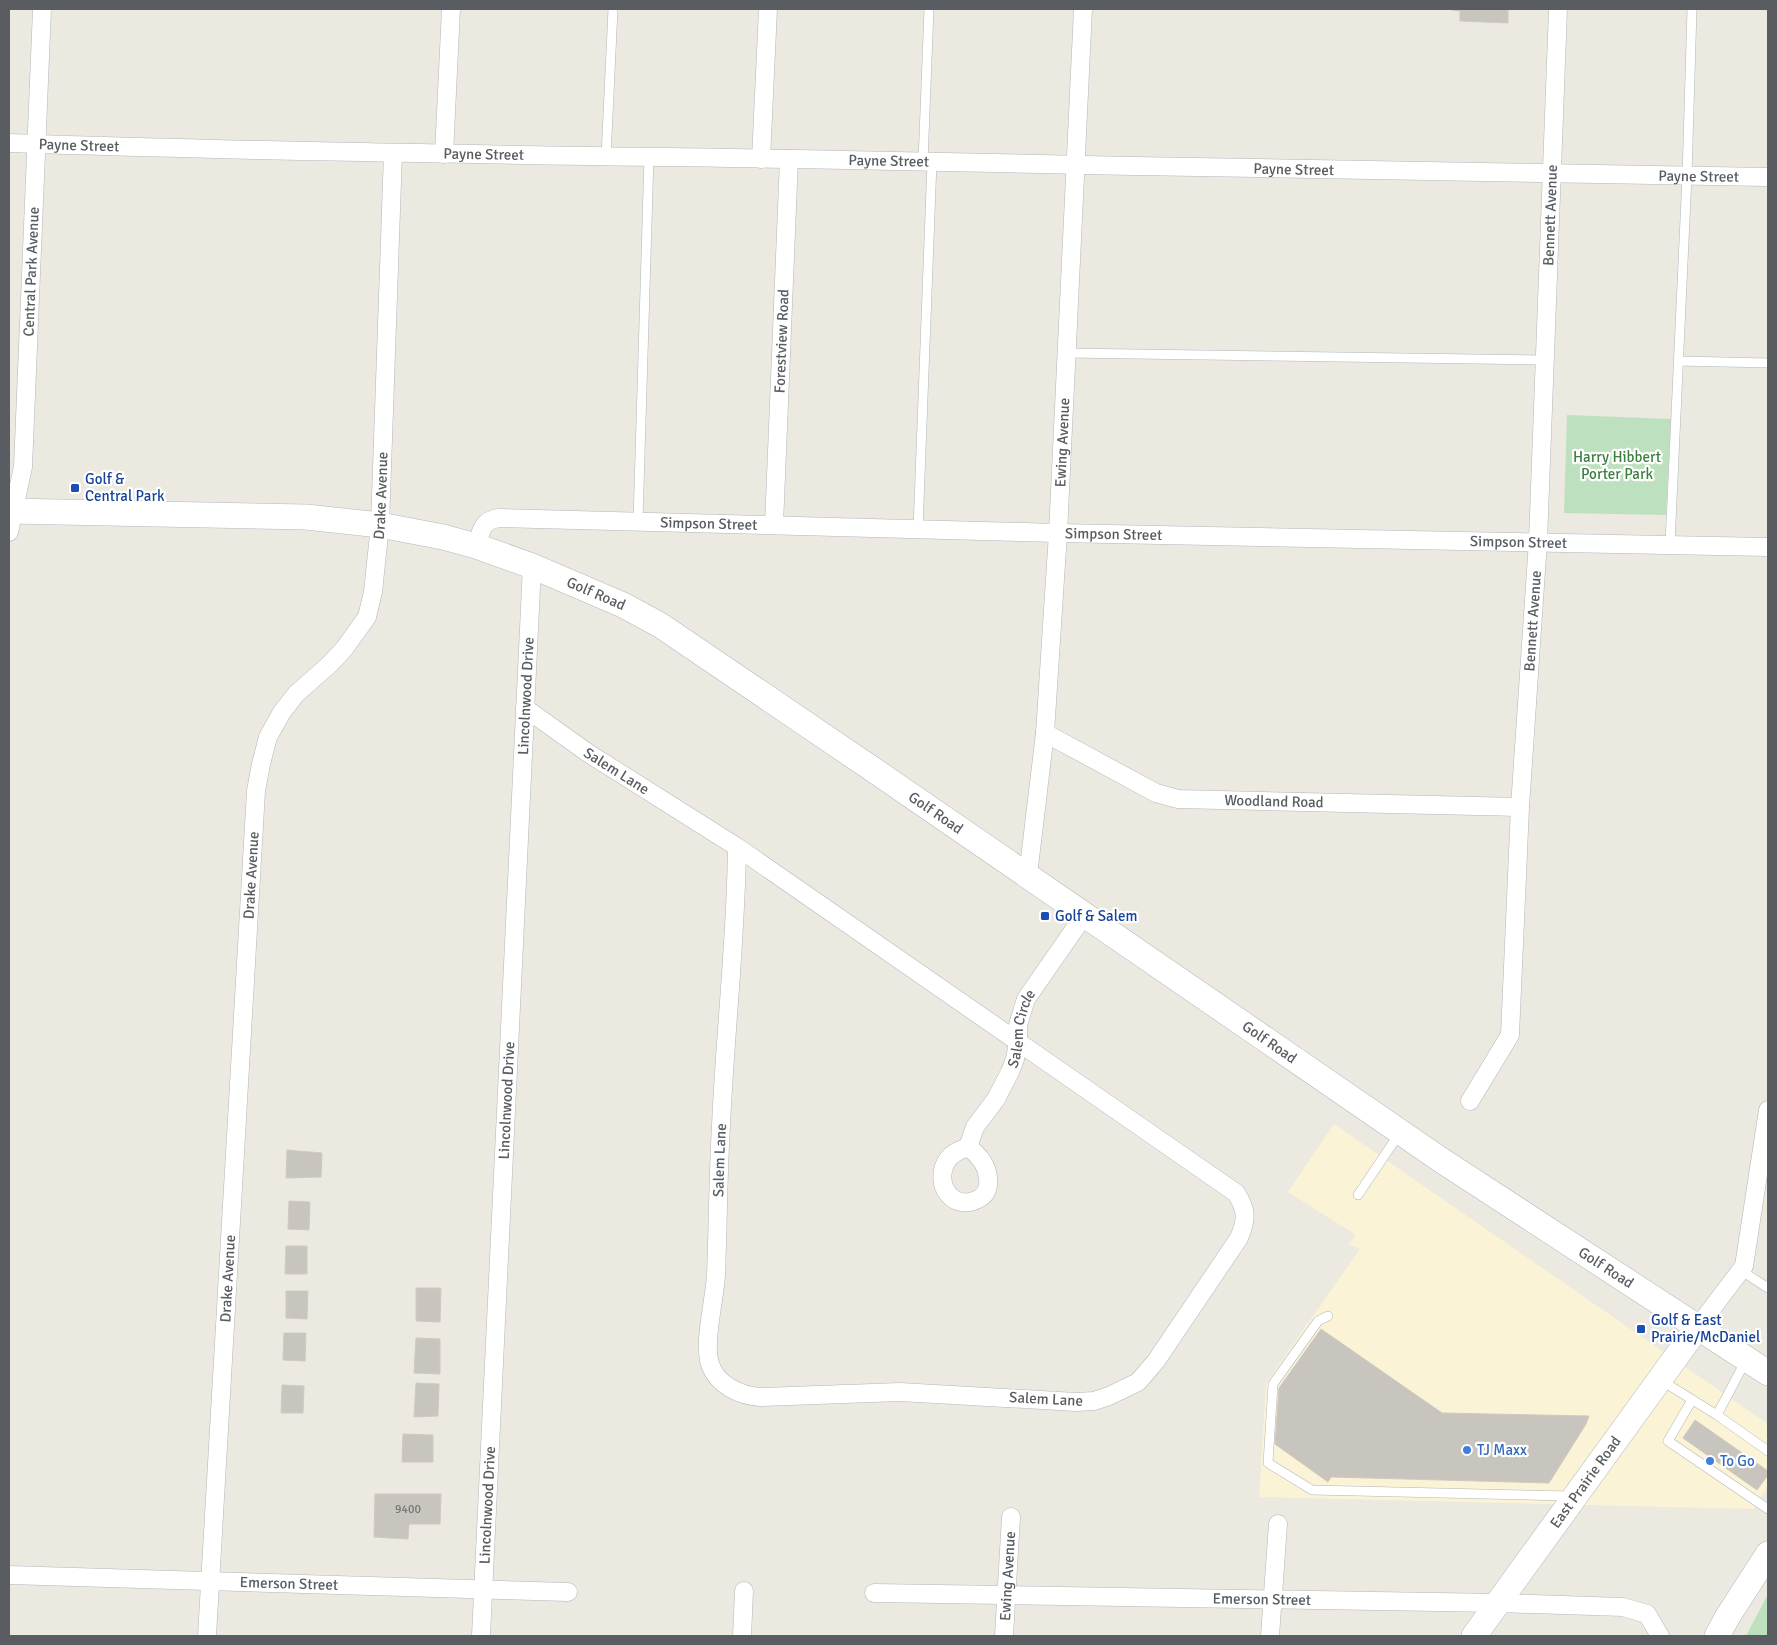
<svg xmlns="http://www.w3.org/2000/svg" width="1777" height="1645" font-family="Signika,sans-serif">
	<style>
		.commercial { fill: #fbf3d5 }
		.green { fill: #bde1be }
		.building { fill: #c8c5bf; stroke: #cfcabf }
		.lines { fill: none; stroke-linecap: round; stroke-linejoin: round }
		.lane-casing { stroke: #b3b6ba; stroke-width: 10 }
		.street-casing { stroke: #b3b6ba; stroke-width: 19 }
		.secondary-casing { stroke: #b4b7bc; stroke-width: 26 }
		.lane { stroke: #fff; stroke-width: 9 }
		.street { stroke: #fff; stroke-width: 18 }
		.secondary { stroke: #fff; stroke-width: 25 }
		.transit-dot { fill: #1a4fb4; stroke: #fff; stroke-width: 2 }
		.shop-dot { fill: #3f7fe0; stroke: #fff; stroke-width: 2 }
		.labels { text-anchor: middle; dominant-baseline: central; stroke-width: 4.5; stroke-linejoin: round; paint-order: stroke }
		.number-label { font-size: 12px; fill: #757678 }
		.street-label { font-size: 15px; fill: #595c60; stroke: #fff }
		.park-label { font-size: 15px; fill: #397f3e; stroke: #fff }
		.transit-label { font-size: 15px; fill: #164399; stroke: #fff; text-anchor: start }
		.shop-label { font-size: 15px; fill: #366cbe; stroke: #fff; text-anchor: start }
	</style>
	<rect width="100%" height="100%" fill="#ebe9e0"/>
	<path class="commercial" d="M1334,1124L1768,1424V1486L1754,1509L1259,1497L1266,1383L1360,1249L1349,1244L1356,1235L1288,1192Z"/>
	<path class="green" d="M1567,415L1671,419L1666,515L1564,513Z
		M1768,1594V1636H1746Z"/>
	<path class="building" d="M1452,9H1508V23L1460,21V11L1452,10Z
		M287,1150L322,1153L321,1177L286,1178Z
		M289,1201L310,1202L309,1230L288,1229Z
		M286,1246H307V1274H285Z
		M416,1288H441L440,1322L416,1321Z
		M286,1291H308L307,1319L286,1318Z
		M1321,1329L1442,1413L1589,1416L1586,1424L1549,1483L1331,1477L1328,1482L1275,1444L1279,1388Z
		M284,1333H306L305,1361L283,1360Z
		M416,1338L440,1339V1374L414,1373Z
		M416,1383L439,1384L438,1416L414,1417Z
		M282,1385L304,1386L303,1413H281Z
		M1695,1420L1768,1471V1475L1757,1490L1683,1438Z
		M403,1434L433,1435V1462H402Z
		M1709,1456L1716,1461L1711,1467L1704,1462Z
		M375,1494H441L440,1524H409L408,1539L374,1537Z"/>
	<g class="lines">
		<g class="lane-casing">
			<path id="lane" d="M606,157L613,9
				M923,162L929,9
				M1067,353L1544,360
				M1679,361L1768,363
				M638,521L649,157
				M918,529L932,162
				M1670,544L1687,176L1692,9
				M1358,1195L1399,1134
				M1740,1270L1768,1288
				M1328,1316L1318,1321L1273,1384L1268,1463L1312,1490L1570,1496
				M1746,1360L1717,1415L1768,1451
				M1662,1381L1717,1415
				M1692,1400L1668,1441L1768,1509"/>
		</g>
		<g class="street-casing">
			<g id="street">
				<path id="s1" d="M9,143C271,152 533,155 796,159C1120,165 1444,174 1768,177"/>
				<path d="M444,154L451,9"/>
				<path d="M761,159L768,9"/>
				<path id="s2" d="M774,525L789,159"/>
				<path id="s3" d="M9,532L23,467L42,9"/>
				<path id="s4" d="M476,546C482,530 481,521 499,518L1058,533L1768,547"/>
				<path id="s5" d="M525,708L588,753L737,847L1236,1193C1247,1210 1247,1219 1239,1238L1156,1361L1138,1382L1109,1396L1094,1401L1076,1402L900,1392L761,1397C740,1396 717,1385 710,1364C703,1342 715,1299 716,1274C718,1225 718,1176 721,1126C725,1033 736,941 737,847"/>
				<path id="s6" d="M1045,733L1156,793L1178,799L1520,807"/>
				<path id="s7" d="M1028,875L1045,733L1058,533L1083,9"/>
				<path id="s8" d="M1470,1101L1510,1035L1520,807L1538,541L1558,9"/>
				<path id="s9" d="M968,1147L975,1127L996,1099L1010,1072L1015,1059L1018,1042V1025L1026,999L1085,914"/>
				<path d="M968,1147C979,1155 987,1164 988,1178C989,1186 987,1194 980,1198C952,1214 932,1182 948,1159C953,1152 961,1150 968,1147Z"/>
				<path d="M1697,1328L1744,1266L1768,1110"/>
				<path id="s10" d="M9,1575L568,1592"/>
				<path id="s11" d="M874,1593L1498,1603L1623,1607L1647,1614L1660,1636"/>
				<path id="s12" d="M207,1636L256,791L261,764L268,737L282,712L296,694L330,664L344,649L367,617L373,592L380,525L393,153"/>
				<path id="s13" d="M481,1636L532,566"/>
				<path d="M742,1636L744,1591"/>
				<path id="s14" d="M1004,1636L1011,1517"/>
				<path d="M1270,1636L1278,1524"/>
			</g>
		</g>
		<g class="secondary-casing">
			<g id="secondary">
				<path id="s15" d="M9,511L306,517L380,525L443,537L476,546L532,566L623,605L660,625L865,764L1441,1160L1768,1373"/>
				<path id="s16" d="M1474,1636L1697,1328"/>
				<path d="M1717,1636L1728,1616L1768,1554"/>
			</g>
		</g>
		<use href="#lane" class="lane"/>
		<use href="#street" class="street"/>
		<use href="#secondary" class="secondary"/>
	</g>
	<g class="transit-dot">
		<rect x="70" y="483" width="10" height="10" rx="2.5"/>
		<rect x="1040" y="911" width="10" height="10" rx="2.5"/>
		<rect x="1636" y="1324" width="10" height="10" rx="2.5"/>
	</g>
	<g class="shop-dot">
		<circle cx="1467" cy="1450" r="5"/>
		<circle cx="1710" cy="1461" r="5"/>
	</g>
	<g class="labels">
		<g class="number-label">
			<text x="408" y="1509">9400</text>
		</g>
		<g class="street-label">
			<text stroke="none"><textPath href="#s1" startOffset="70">Payne Street</textPath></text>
			<text stroke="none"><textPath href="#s1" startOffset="475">Payne Street</textPath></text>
			<text stroke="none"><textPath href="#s1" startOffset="880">Payne Street</textPath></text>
			<text stroke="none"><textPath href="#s1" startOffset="1285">Payne Street</textPath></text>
			<text stroke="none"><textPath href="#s1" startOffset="1690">Payne Street</textPath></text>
			<text stroke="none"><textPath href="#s8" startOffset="898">Bennett Avenue</textPath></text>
			<text stroke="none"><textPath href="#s3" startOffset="262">Central Park Avenue</textPath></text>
			<text stroke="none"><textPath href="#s2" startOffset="184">Forestview Road</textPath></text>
			<text stroke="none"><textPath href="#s7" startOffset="434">Ewing Avenue</textPath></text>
			<text stroke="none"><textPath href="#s12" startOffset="1181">Drake Avenue</textPath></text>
			<text stroke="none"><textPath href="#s4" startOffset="249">Simpson Street</textPath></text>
			<text stroke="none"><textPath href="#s4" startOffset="654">Simpson Street</textPath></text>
			<text stroke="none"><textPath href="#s4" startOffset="1059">Simpson Street</textPath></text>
			<text stroke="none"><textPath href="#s15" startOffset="599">Golf Road</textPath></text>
			<text stroke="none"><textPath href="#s8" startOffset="492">Bennett Avenue</textPath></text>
			<text stroke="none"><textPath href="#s13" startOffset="941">Lincolnwood Drive</textPath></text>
			<text stroke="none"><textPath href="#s5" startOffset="111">Salem Lane</textPath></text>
			<text stroke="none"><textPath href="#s6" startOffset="245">Woodland Road</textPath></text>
			<text stroke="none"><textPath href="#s15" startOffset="1004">Golf Road</textPath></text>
			<text stroke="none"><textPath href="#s12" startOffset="762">Drake Avenue</textPath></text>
			<text stroke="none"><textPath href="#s9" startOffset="132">Salem Circle</textPath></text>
			<text stroke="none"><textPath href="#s15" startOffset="1409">Golf Road</textPath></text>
			<text stroke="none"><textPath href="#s13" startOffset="536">Lincolnwood Drive</textPath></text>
			<text stroke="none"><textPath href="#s5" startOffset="1735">Salem Lane</textPath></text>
			<text stroke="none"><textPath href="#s15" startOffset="1814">Golf Road</textPath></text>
			<text stroke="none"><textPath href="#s12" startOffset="358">Drake Avenue</textPath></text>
			<text transform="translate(1046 1399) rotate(3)">Salem Lane</text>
			<text stroke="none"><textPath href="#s16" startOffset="190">East Prairie Road</textPath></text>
			<text stroke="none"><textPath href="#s13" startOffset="131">Lincolnwood Drive</textPath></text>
			<text stroke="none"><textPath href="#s14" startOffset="60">Ewing Avenue</textPath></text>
			<text stroke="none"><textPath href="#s10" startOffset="280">Emerson Street</textPath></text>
			<text stroke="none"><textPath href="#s11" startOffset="388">Emerson Street</textPath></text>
		</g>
		<g class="park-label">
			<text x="1617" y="457">Harry Hibbert<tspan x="1617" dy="17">Porter Park</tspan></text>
		</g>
		<g class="transit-label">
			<text x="85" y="479">Golf &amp;<tspan x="85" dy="17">Central Park</tspan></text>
			<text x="1055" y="916">Golf &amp; Salem</text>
			<text x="1651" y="1320">Golf &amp; East<tspan x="1651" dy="17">Prairie/McDaniel</tspan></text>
		</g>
		<g class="shop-label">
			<text x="1477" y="1450">TJ Maxx</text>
			<text x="1720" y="1461">To Go</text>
		</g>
	</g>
	<rect width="1777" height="1645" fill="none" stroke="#595c60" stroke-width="20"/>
</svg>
